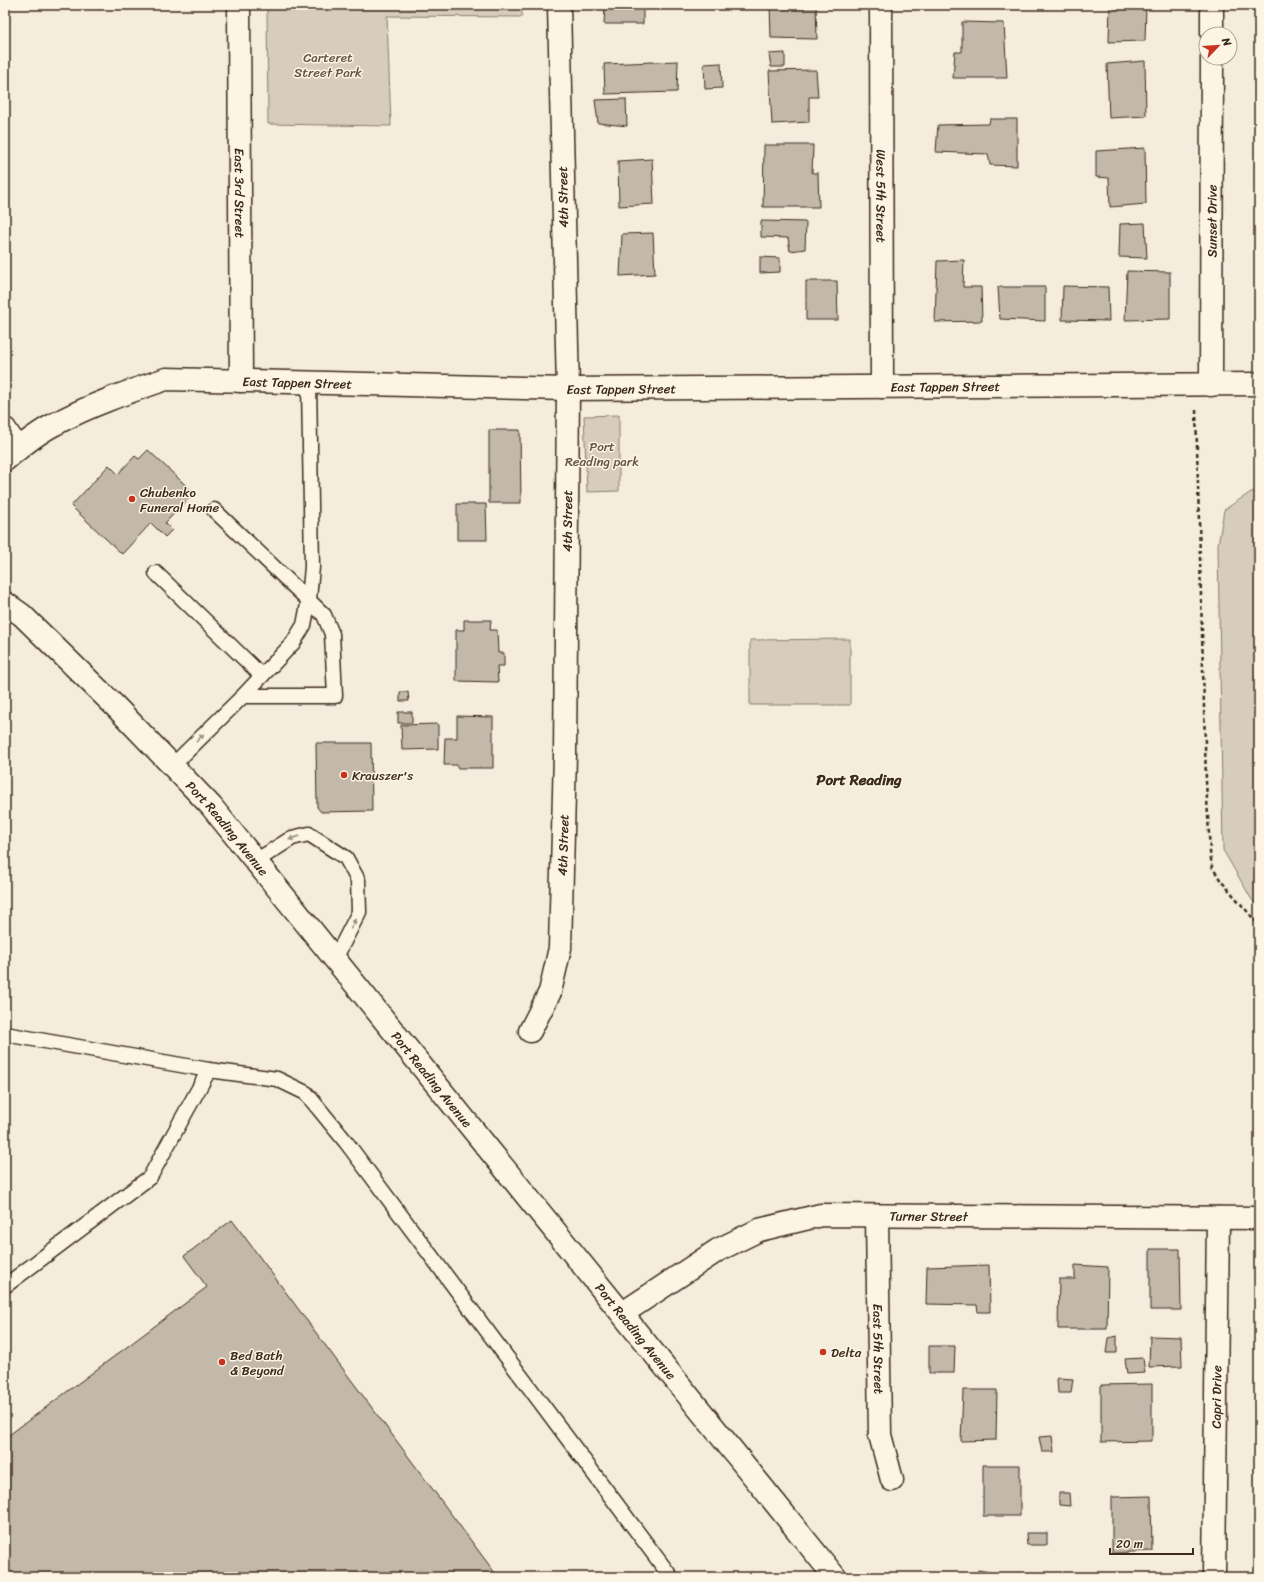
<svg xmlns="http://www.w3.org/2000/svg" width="1264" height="1582" font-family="Sriracha,sans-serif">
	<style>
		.green { fill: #d6cdbd; stroke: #887c6e }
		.building { fill: #c3b9aa; stroke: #3b2a1e }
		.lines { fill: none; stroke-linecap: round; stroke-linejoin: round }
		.service-casing { stroke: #3b2a1e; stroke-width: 17 }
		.minor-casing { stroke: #3b2a1e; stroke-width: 25 }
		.tertiary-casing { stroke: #3b2a1e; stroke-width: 25 }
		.path { stroke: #3b2a1e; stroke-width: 2.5; stroke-dasharray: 4 3; stroke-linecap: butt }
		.service { stroke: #fcf5e5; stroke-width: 14 }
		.minor { stroke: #fcf5e5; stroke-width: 22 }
		.tertiary { stroke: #fcf5e5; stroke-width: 22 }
		.oneway { fill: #9c9082 }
		.poi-dot { fill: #c8321e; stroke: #fcf5e5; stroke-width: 1.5 }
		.labels { text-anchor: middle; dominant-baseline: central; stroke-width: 3; stroke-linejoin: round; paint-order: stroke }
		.park-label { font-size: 13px; fill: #625346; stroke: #fcf5e5 }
		.street-label { font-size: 13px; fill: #3b2a1e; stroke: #fcf5e5 }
		.poi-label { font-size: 13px; fill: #3b2a1e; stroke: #fcf5e5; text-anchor: start }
		.quarter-label { font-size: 15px; font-weight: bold; fill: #3b2a1e; stroke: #fcf5e5 }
	</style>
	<rect width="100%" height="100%" fill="#f4eddd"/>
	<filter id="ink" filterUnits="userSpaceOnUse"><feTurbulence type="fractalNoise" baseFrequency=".025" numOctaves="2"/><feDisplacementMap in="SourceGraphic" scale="8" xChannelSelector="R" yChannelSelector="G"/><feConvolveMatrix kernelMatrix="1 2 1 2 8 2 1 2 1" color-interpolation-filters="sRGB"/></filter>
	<g filter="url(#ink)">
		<path class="green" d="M267,5H522V17L387,16L391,126L268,124Z
			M619,415V491L587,492L584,416Z
			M1259,491V907L1252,900L1223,850L1218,545L1224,510L1251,492Z
			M850,639V705H750V640Z"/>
		<path class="building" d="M605,5H643V24H604Z
			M770,5H816L817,39L771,38Z
			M1110,5H1146L1145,41L1109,42Z
			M962,22L1004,23L1007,78H953L955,52H962Z
			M785,53V67H771L769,54Z
			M678,61L677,92L605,94L604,64Z
			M1145,61L1146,116L1109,118L1107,64Z
			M721,63L722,88L705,89L704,64Z
			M816,70L818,97H809V122L772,124L769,71Z
			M626,99L627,126L598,123L595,100Z
			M990,119H1017V166L990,165L988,154L936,152L938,125L989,124Z
			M764,145H813L812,173H818L819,207H763Z
			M1145,148L1146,204L1110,207L1109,178L1096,177V151Z
			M652,159L654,204L619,206L618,161Z
			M761,221L806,222L805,249L790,251L788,238L761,237Z
			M1145,223L1147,258L1119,257L1120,224Z
			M653,233L655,274L620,276L622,234Z
			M760,257L780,258V272L760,273Z
			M964,260L963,287H981L982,321L935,322L937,261Z
			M1127,271L1170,272V319L1125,320Z
			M806,281H837L838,320H806Z
			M1063,286L1108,287L1109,321L1062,320Z
			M998,287H1045V321L1000,319Z
			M489,430H520L521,503H489Z
			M148,450L194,493L165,523L172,530L165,537L151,523L122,554L71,506L109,465L118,474L135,456L139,459Z
			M457,504H486L487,540H457Z
			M464,620H491L490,630H497L498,653H504V666H497L498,682L456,681V630H464Z
			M400,692H408L409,701H400Z
			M398,712H412V723H398Z
			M457,716L493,717V768H457V765H444L445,738H457Z
			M438,724V749L402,750L401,725Z
			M316,743H371L372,811L321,812L317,807Z
			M232,1220L498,1577H5V1438L207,1287L184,1256Z
			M1150,1249H1180L1181,1310H1150Z
			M989,1265L990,1312H978L977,1305L926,1304L927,1267Z
			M1075,1265L1108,1267L1107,1329H1058L1059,1279H1075Z
			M1117,1336V1353H1106L1108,1338Z
			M1150,1336L1181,1337L1182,1366L1149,1367Z
			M929,1346H955L954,1373H929Z
			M1143,1358L1145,1373L1127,1374L1125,1359Z
			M1057,1378L1073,1379L1071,1393H1058Z
			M1152,1384V1441L1101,1442V1385Z
			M963,1390H997L996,1440L961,1441Z
			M1052,1436L1054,1452H1042L1039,1437Z
			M983,1465H1020V1516H983Z
			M1059,1493H1069L1070,1506L1059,1505Z
			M1151,1496L1152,1551L1112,1553V1497Z
			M1026,1533H1047V1545H1027Z
			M978,1570L1001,1574V1577H944V1574L976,1575Z"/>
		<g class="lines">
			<g class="service-casing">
				<path id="service" d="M214,510L324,615L332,634L335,696H243
					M156,573L262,676
					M172,766L243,696L293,643L304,625L309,599L312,567L309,383
					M256,861L292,838L309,834L346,858L358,880L359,912L335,959
					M5,1034L209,1070L277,1079L306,1093L346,1142L671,1577
					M5,1286L150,1177L209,1070"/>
			</g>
			<g class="minor-casing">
				<g id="minor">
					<path id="s1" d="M239,5L241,381"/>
					<path id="s2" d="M881,5L882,387"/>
					<path d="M1212,34V5"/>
					<path id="s3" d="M1211,385L1212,58"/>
					<path d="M5,429L18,449"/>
					<path id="s4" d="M5,460C20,447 37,433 55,424C90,405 128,392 166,379L568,389L1259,384"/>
					<path id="s5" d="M530,1031L550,992L560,948L565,755L568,389L559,5"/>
					<path id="s6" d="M877,1216L880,1435L892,1480"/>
					<path id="s7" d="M623,1313L718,1250L759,1230L821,1215L1259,1218"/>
					<path id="s8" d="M1214,1577L1218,1218"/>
				</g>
			</g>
			<g class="tertiary-casing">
				<g id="tertiary">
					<path id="s9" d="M5,603L22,615L116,707L211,806L835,1577"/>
				</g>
			</g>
			<path class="path" d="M1196,410L1206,781L1210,852L1212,867L1221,881L1259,925"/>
			<use href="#service" class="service"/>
			<use href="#minor" class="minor"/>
			<use href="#tertiary" class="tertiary"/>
		</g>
		<defs><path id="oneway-solid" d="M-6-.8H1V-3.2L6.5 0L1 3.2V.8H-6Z"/></defs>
		<g class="oneway">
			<use href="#oneway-solid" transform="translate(200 738) rotate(-45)"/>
			<use href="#oneway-solid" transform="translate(294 838) rotate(160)"/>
			<use href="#oneway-solid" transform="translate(353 924) rotate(-63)"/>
		</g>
	</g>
	<g class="poi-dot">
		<circle cx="132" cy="499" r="4"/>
		<circle cx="344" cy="775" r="4"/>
		<circle cx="823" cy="1352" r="4"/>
		<circle cx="222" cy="1362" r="4"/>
	</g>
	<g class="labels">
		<g class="park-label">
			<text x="328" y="57">Carteret<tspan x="328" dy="15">Street Park</tspan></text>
			<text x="602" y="446">Port<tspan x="602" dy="15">Reading park</tspan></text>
		</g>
		<g class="street-label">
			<text stroke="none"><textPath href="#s1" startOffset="188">East 3rd Street</textPath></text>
			<text stroke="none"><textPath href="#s2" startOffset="191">West 5th Street</textPath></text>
			<text transform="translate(563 197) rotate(-91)">4th Street</text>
			<text stroke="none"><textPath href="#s3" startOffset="164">Sunset Drive</textPath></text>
			<text stroke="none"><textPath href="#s4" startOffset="313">East Tappen Street</textPath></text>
			<text stroke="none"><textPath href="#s4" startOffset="961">East Tappen Street</textPath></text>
			<text stroke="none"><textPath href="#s4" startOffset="637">East Tappen Street</textPath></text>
			<text stroke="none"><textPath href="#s5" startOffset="516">4th Street</textPath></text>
			<text stroke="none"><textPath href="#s9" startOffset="317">Port Reading Avenue</textPath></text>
			<text stroke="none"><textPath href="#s5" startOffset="192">4th Street</textPath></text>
			<text stroke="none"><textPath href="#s9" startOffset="641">Port Reading Avenue</textPath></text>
			<text stroke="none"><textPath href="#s7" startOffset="331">Turner Street</textPath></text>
			<text stroke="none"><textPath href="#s9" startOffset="965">Port Reading Avenue</textPath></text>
			<text stroke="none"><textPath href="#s6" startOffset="133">East 5th Street</textPath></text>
			<text stroke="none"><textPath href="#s8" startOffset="180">Capri Drive</textPath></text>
		</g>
		<g class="poi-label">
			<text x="140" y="492">Chubenko<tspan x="140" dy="15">Funeral Home</tspan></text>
			<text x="352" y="775">Krauszer's</text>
			<text x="831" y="1352">Delta</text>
			<text x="230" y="1355">Bed Bath<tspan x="230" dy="15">&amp; Beyond</tspan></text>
		</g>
		<g class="quarter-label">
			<text x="859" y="780">Port Reading</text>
		</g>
	</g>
	<rect width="1264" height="1582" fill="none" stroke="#fcf5e5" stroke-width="20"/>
	<rect x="10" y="10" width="1244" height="1562" fill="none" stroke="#3b2a1e" stroke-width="1.5" filter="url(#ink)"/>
	<g transform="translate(1218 46) rotate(65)"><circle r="19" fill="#fcf5e5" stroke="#afa495"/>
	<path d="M0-3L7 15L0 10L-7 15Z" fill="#c8321e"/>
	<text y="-6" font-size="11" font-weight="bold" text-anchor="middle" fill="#3b2a1e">N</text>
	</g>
	<path d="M1110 1548v6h83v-6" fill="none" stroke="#3b2a1e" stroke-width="2"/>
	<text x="1116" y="1548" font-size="12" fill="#3b2a1e" stroke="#fcf5e5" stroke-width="3" paint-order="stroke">20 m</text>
</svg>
